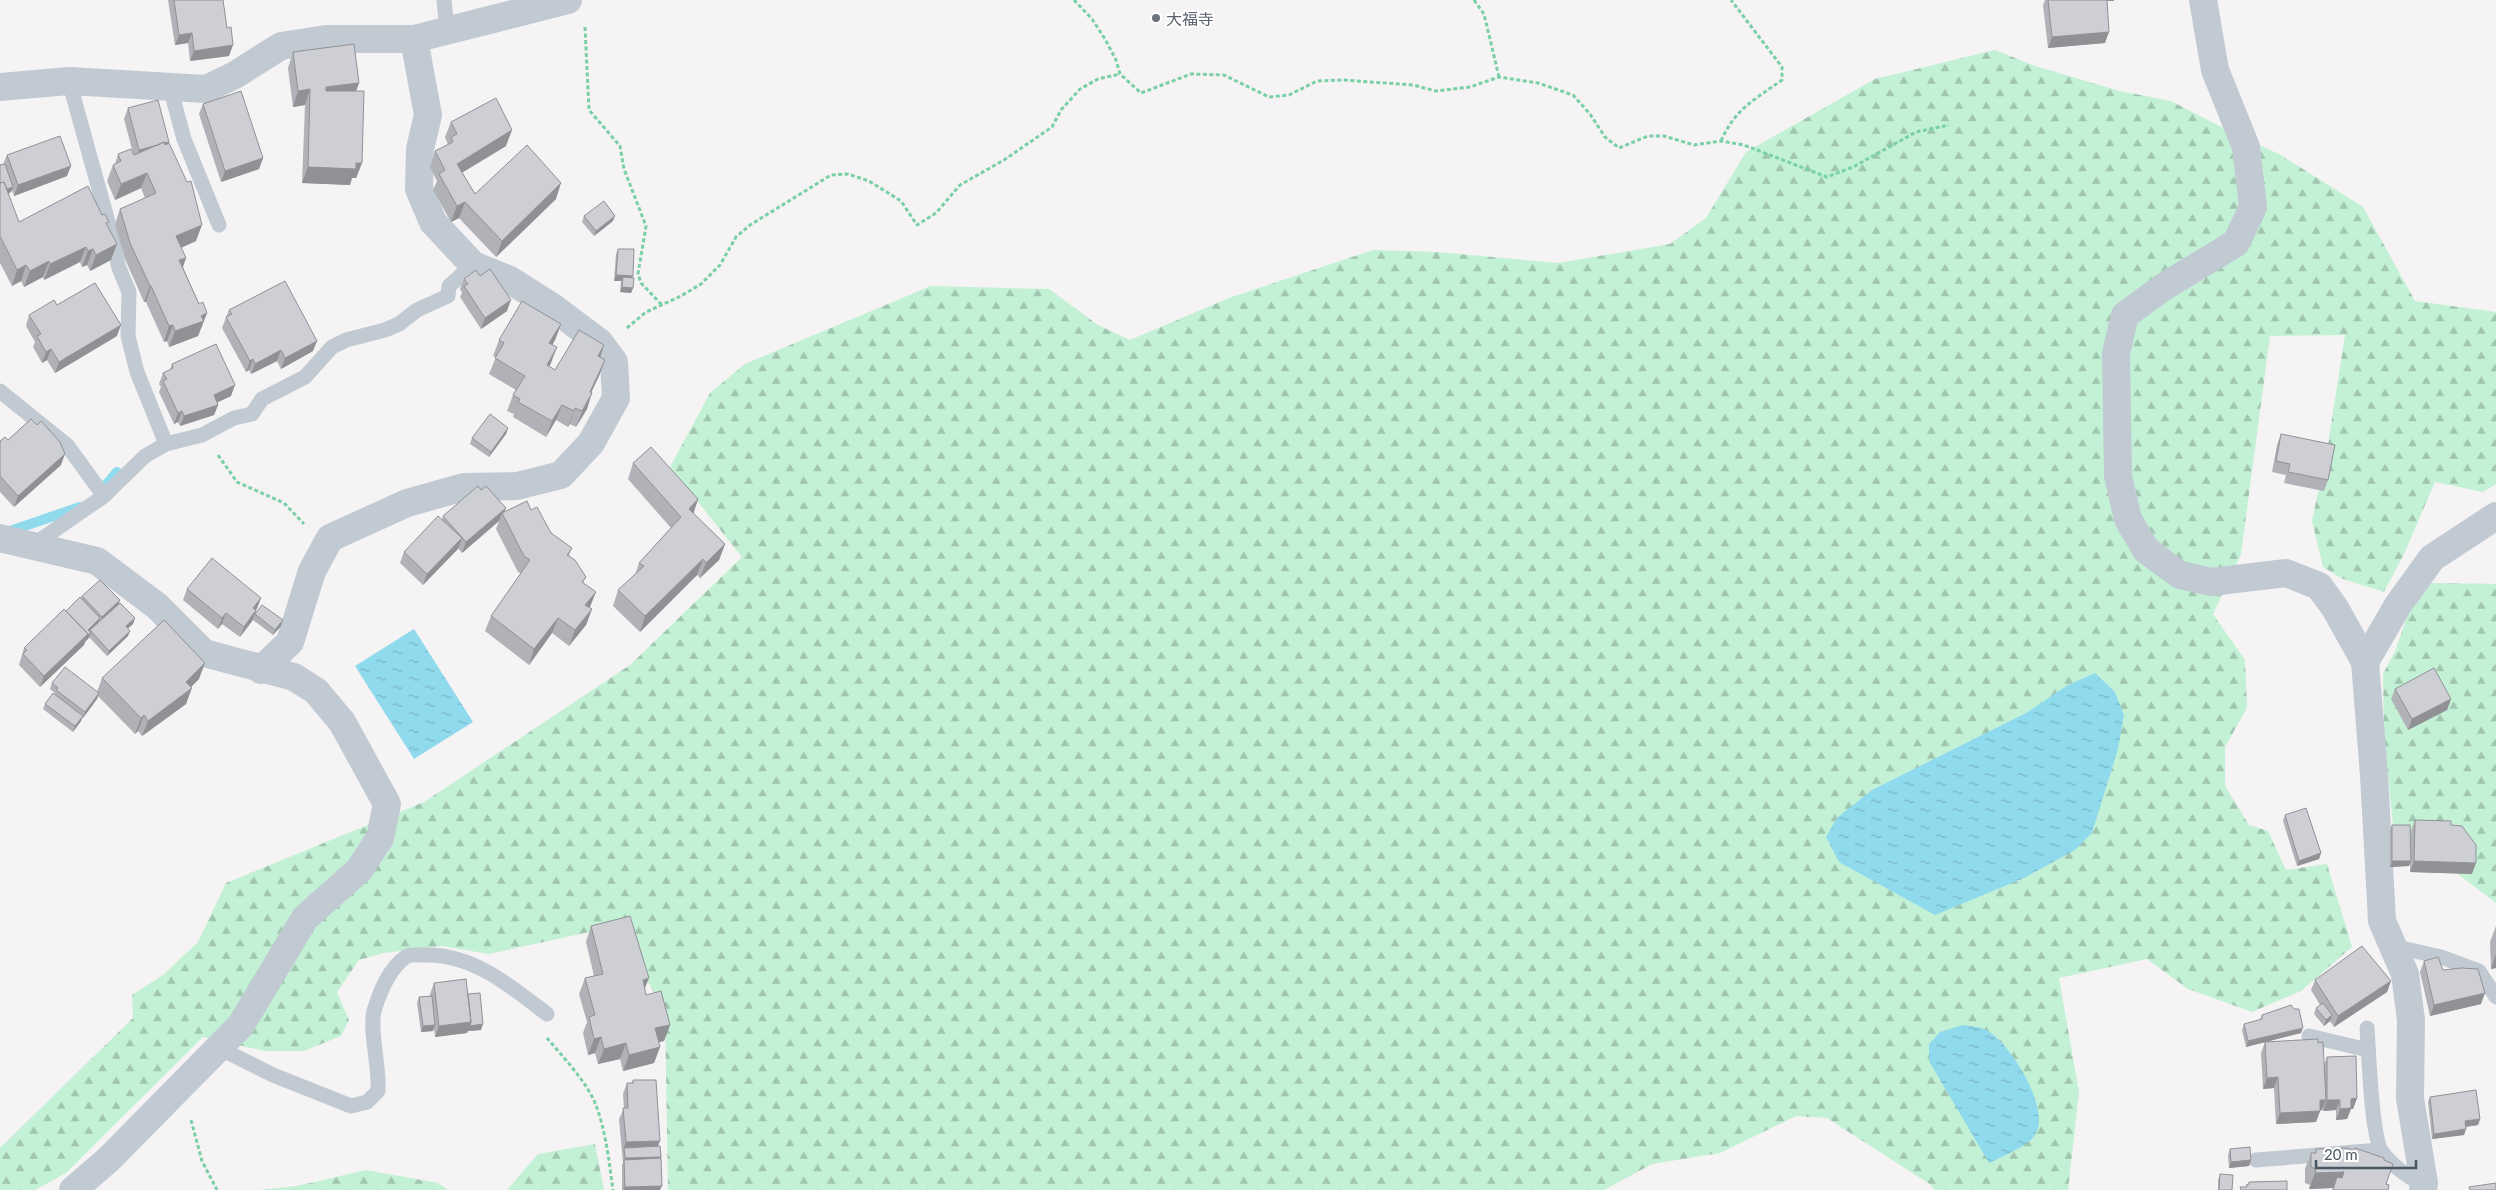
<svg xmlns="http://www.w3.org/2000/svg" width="2496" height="1190" font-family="Lato,'Noto Sans JP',sans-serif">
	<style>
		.forest { fill: url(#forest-firs) }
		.water { fill: url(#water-ripples) }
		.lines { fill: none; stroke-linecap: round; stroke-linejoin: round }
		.stream { stroke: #90daee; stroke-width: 10 }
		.path { stroke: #7ad0a6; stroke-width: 3; stroke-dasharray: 4 2.5; stroke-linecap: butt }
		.service { stroke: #c1cad2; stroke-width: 15 }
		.minor { stroke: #c1cad2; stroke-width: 28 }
		.wall { fill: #b0b2b7 }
		.shaded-wall { fill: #909195 }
		.building { fill: #cdcfd5; stroke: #909195 }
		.worship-dot { fill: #6b7280; stroke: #fff; stroke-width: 2 }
		.labels { text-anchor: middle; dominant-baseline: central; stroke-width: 4; stroke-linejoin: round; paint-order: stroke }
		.worship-label { font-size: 16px; fill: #5b616d; stroke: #fff; text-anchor: start }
	</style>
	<defs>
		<pattern id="forest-firs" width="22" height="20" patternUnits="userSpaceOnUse" patternTransform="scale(1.25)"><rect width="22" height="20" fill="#c3f1d5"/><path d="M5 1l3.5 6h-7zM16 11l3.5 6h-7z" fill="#a0c6b0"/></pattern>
		<pattern id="water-ripples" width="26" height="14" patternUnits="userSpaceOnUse" patternTransform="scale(1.25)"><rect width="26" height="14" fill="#90daee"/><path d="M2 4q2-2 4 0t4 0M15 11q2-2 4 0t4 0" fill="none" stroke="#78b4c4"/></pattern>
	</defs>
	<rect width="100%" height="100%" fill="#f5f3f3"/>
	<path class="forest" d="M1995,50L2035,66L2120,91L2171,101L2229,131L2281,155L2363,207L2415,301L2496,312V484L2483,492L2435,482L2404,554L2384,592L2343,579L2323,567L2312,521L2328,444L2345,335L2270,336L2241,554L2213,614L2245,660L2247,708L2225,747V786L2249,825L2268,831L2286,870L2327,864L2352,947L2301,991L2252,1012L2188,989L2147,959L2059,978L2079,1092L2068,1190H1934L1931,1185L1827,1118L1796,1116L1720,1153L1652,1164L1604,1190H668L665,1010L642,973L626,924L489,954L442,946L384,953L359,960L337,992L349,1020L341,1036L304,1051H265L203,1037L66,1173L35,1190H0V1148L133,1018L132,995L163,975L198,942L226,883L424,802L630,665L742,557L670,467L710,393L745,364L931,286L1049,289L1098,325L1130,340L1229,298L1373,250L1437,252L1558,263L1670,244L1706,218L1746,152L1875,79Z
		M2431,583L2496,584V903L2393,825L2384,736L2383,674L2396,649L2410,608Z
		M595,1144L604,1190H507L538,1154Z
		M366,1170L438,1183L448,1190H259L297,1186Z"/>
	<path class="water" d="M414,629L473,722L414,759L355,666Z
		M2095,673L2115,692L2124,715L2118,749L2092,833L2075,850L2024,878L1935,915L1839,862L1826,837L1837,818L1872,790L2026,713L2068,685Z
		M1963,1025C1970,1026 1980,1027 1986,1030C2010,1042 2052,1110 2035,1135C2028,1146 2001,1157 1989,1163L1929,1061V1044L1940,1032Z"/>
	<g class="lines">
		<path class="stream" d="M105,486L117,472
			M7,532L80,507"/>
		<path class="path" d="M1074,0L1092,19L1105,39L1116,60L1120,74L1141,93L1191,74L1224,75L1269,97L1289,95L1317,81L1343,80L1413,85L1436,91L1470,87L1499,77L1538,83L1573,95L1590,114L1605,137L1619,148L1648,136H1664L1694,145L1721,141L1744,145L1827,177L1853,167L1916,132L1949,125
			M1474,0L1484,14L1499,77
			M585,27L589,110L620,146L624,169L646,226L638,274L641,283L662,305
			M1721,141C1735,109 1754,100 1782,80V67L1731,0
			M627,328L646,312L681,296L701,284L720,265L736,237L750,225L831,175L848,174L869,181L901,201L917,225L936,213L960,185L1004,160L1052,127L1061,110L1080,89L1098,79L1120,74
			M218,455L237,482L284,503L304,524
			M547,1038C563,1057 586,1081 595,1103C606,1130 609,1162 613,1190
			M191,1120L202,1161L217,1190"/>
		<path class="service" d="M444,0L447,31
			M69,81L107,218L119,268L129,292L128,336L137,372L166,444
			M170,87L184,139L219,225
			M0,391L67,445L104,496
			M33,545L104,496L145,456L166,444L202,435L234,418L252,414L262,399L305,377L332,347L346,340L385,330L399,324L417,310L448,296L449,286L473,265
			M2393,946L2441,957L2479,971L2496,997
			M2367,1028C2369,1052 2371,1136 2382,1152C2393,1167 2408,1176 2424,1186
			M2309,1036L2368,1050
			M219,1048L273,1075L351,1106L367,1102L378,1091C380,1067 369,1032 374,1011C380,991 389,968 407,956C412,954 420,955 426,955C473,954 512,987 547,1014
			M2256,1160L2380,1150"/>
		<path class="minor" d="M2203,0L2215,70L2246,147L2253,207L2236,243L2165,286L2125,315L2116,353L2118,476L2128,519L2146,550L2180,575L2211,582L2286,573L2319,586L2335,608L2365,662L2374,775L2382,921L2405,974L2411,1020L2410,1098L2424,1183L2423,1190
			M0,87L69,81L206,89L235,75L281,46L326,39H414L568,0
			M0,538L97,561L157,606L204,653L294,677L316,691L342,722L387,804L380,838L359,870L305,918L241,1025L109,1159L73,1190
			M2365,662L2398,605L2432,558L2496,516
			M261,670L290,642L312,571L330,538L407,503L464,487L517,486L561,475L591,443L616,398L614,362L599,342L551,306L510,280L473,265L433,222L419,189L420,149L428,115L414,39"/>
	</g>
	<path class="wall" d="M168,0H223L229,56L190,61L188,43L175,45Z
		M2045,0H2114V1H2107L2105,43L2048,48L2043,5Z
		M293,52L359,83L356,91L362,163L356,178H352L350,185L302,183L305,105L293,107L288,68Z
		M203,104L263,158L259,169L221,182L199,114Z
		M128,108L168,143L196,241L181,248L186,258L183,267L199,304L207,313L198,336L169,347L167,341L164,342L146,302H144L125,259L115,224L120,209L145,198L141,188L115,200L107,181L113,165L115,164L118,154L133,153L124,119Z
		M451,122L506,146L462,173L475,194L556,199L496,257L459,218L451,222L433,190L437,181L430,167L435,151L448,145L445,137Z
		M7,155L67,176L14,196L12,190L11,192L8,194L19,222L102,215L107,225L111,260L90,271L87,265L82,267L80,262L44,280L43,277L24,287L21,281L12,286L0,263V165L3,164Z
		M584,216L613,221L594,236L582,222Z
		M618,249L632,278L633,288L631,293L620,292L621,281H614L616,254Z
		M480,276L507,311L481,329L460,297L462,293L460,289L464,279Z
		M57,305L117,336L55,373L47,360L42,363L33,347L35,342L26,326L29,315Z
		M229,310L313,351L281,369L277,361L251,374L249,370L246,372L222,328Z
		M561,324L555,340L552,345L551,363L549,366L555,370L604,345L600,357L605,360L599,376L591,393L587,409L576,427L570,424L568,427L556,420L546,437L513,417L514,414L507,411L513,395L516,390L489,374L496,357L493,356L499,340Z
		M172,364L231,396L217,402L218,405L214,415L180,426L178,422L174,424L159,392L161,387L159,384L163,373L170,370Z
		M508,428L506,434L489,457L470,444L472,438Z
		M2281,434L2328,480L2324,491L2284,483L2286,475L2272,472L2277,445Z
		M8,440L61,465L14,507L0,492V441Z
		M633,463L698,499L693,513L725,544L719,560L700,578L697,575L640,632L613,606L618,590L635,575L639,563L671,528L628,479Z
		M481,490L506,508L504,512L531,510L551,533L572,548L569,555L586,577L583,583L590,608L592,609L586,625L569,646L552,633L529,665L485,631L491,616L521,573L518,572L496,529L499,521L462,553L458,548L423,585L400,563L404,552L442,519L443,516Z
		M187,589L261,598L255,614L281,626L273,635L253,620L240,637L222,624L218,629L183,600Z
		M82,596L118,604L135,618L133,624L128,628V636L107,656L89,637L85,642L84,645L40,687L19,665L24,648L81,598Z
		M102,678L199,679L191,687L186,704L142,736L138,731L135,734L98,696L97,699L83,718L82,717L81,721L73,732L43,709L45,704L55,693L50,689L52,683L97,692Z
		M2395,689L2451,699L2447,710L2408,730L2391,699Z
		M2285,815L2321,853L2319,859L2297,866L2283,821Z
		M2415,820L2451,825L2472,874L2410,872V862L2409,866L2390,867V831L2392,825L2411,853V831Z
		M591,926L645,989L646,995L670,1025L664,1041L659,1042L660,1047L654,1063L623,1071L620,1059L598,1064L595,1053L588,1055L583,1033L587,1022L579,994L585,978L594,976L586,942Z
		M2496,926V968L2491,969L2490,942Z
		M2424,961L2443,970L2481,1004L2430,1016L2420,972Z
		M2315,980L2391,981L2387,992L2334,1027L2330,1021L2324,1026L2314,1014L2316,1008L2320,1005L2311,990Z
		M434,983L468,994L481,1030L468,1031L467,1033L435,1037L434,1028L433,1031L421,1032L417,1003L419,997L430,996V994Z
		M2262,1015L2301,1033L2265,1042L2318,1043L2324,1065L2327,1057L2357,1098L2353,1109H2351L2347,1119L2336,1120V1110L2323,1111V1108L2322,1110L2320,1111L2316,1122L2276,1124L2274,1088L2263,1089L2261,1053L2265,1042L2246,1047L2242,1030L2244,1024L2260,1020Z
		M633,1080L658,1146L661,1158L660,1190H622V1165L623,1163L619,1119L624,1108L623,1094L627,1083H632Z
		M2430,1097L2480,1119L2478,1125L2466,1127L2464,1135L2432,1139L2428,1102Z
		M2230,1149L2251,1160L2249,1166L2229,1168L2228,1155Z
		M2316,1149L2353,1151L2384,1160L2388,1190H2332L2333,1188L2309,1189L2310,1185L2305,1183V1169L2311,1153H2315Z
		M2220,1174L2232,1190H2218V1180Z"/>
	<path class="shaded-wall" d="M2102,0H2114V1H2102Z
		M2109,32L2105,43L2048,48L2052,37Z
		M192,33L188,43L175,45L179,35Z
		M233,45L229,56L190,61L194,51Z
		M359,83L353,99L320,103L326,87Z
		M310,89L305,105L293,107L298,91Z
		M512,130L506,146L451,179L457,164Z
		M169,142L165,153L135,161L139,150Z
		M263,158L259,169L221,182L225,171Z
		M356,163H362L356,178H352L350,185L302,183L308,167Z
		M71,166L67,176L14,196L18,185Z
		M147,173L141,188L115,200L121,184Z
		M561,183L556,199L496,257L502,241Z
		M13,187L11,192L0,197V193Z
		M465,202L459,218L451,222L457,206Z
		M615,216L613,221L594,236L596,231Z
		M202,225L196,241L171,252L176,236Z
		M117,244L111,260L90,271L96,255Z
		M86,247L80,262L44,280L50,264Z
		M93,249L87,265L82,267L88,251Z
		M186,258L180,274L179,260Z
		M49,261L43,277L24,287L30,271Z
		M26,265L21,281L12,286L17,270Z
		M616,275L633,276L631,282L623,277L621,281H614Z
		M150,286H151L146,302H144Z
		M622,287L633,288L631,293L620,292Z
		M511,300L507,311L481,329L485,318Z
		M207,313L198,336L169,347L175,331Z
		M561,324L555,340L544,359L549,343Z
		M121,325L117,336L55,373L59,362Z
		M173,325L167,341L164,342L169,326Z
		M317,341L313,351L281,369L285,358Z
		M604,345L599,361L598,356Z
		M557,347L551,363L541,381L547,365Z
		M51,349L47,360L42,363L46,352Z
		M281,350L277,361L251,374L255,364Z
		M253,359L249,370L246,372L250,361Z
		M605,360L599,376L584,407L592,393L587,409L576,427L590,392Z
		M235,385L231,396L210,406L214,395Z
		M218,405L214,415L180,426L184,416Z
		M562,405L556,420L546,437L552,421Z
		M575,408L570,424L568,427L574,411Z
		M182,411L178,422L174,424L178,413Z
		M508,428L506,434L489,457L491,452Z
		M65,454L61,465L14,507L18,496Z
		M698,499L693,515L689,509Z
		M506,508L503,516L502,513L499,521L462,553L466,542Z
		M462,538L458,549L423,585L427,574Z
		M725,544L719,560L700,578L706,563Z
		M703,559L697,575L640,632L645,616Z
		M596,592L590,607L579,621L585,605Z
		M261,598L257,608L249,619L253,608Z
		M120,600L118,606L100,623L102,617Z
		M592,609L586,625L569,646L575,630Z
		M256,610L252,621L240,637L244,627Z
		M226,613L222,624L218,629L222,618Z
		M100,618L98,623L90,630L89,633L91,632L89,638L85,642L84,645L40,687L44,676Z
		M135,618L133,624L124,632L126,626Z
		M558,618L552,633L529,665L534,649Z
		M283,620L281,626L273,635L275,630Z
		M130,631L128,636L107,656L109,651Z
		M205,663L199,679L183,695L192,688L186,704L142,736L148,721L186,682Z
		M99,693L97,699L83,718L85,712Z
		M2451,699L2447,710L2408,730L2412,719Z
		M144,715L138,731L135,734L141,718Z
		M83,716L81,721L73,732L75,726Z
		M2321,853L2319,859L2297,866L2299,861Z
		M2392,861H2411L2409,866L2390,867Z
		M2414,861L2476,863L2472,874L2410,872Z
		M2496,954V968L2491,969Z
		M649,978L643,993V980Z
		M2391,981L2387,992L2334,1027L2338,1016Z
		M2485,993L2481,1004L2430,1016L2434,1005Z
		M2332,1015L2330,1021L2324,1026L2326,1020Z
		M471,1022L483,1024L481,1030L468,1031L467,1033L435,1037L439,1026Z
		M435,1025L433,1031L421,1032L423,1026Z
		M670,1025L664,1041L650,1044L655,1028Z
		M2303,1028L2301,1033L2246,1047L2248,1041Z
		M601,1037L595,1053L588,1055L594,1039Z
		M626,1043L620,1059L598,1064L604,1049Z
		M660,1047L654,1063L623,1071L629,1055Z
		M2278,1077L2274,1088L2263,1089L2267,1078Z
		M2357,1098L2353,1109H2351L2347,1119L2336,1120L2340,1109L2351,1099Z
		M2320,1100H2326L2322,1110L2316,1111Z
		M2327,1100H2340L2336,1110L2323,1111Z
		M2320,1111L2316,1122L2276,1124L2280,1113Z
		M2480,1119L2478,1125L2463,1127L2465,1121Z
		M2466,1129L2464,1135L2432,1139L2434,1134Z
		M660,1141L656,1151L624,1148L622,1153L626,1142Z
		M661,1157L659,1163L624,1161L625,1158Z
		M2251,1160L2249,1166L2229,1168L2231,1162Z
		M2344,1172L2339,1187L2337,1177L2333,1188L2309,1189L2315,1173Z
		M662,1186L660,1190H623L625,1187Z"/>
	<path class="building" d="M174,0H223L227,28L231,27L233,45L194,51L192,33L179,35Z
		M2048,0H2107L2109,32L2052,37Z
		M354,44L359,83L326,87V91H364L362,163H356V169L308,167L310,89L298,91L293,52Z
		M241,91L263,158L225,171L203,104Z
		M496,98L512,130L457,164L475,194L527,145L561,183L502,241L465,202L457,206L439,174L445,170L435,151L453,142L451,137L457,134L451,122Z
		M158,100L169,142L164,143V142L158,145L139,150L128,108Z
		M60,136L71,166L18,185L7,155Z
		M164,142L165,145L169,143L187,182L191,181L202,225L176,236L186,258L179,260L199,304L203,302L207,313L201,316L204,321L175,331L173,325L169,326L151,286H150L130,243L120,209L156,193L147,173L121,184L113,165L121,161L118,154L131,149L134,155Z
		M5,164L13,187L7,189L4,182L0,183V165Z
		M4,182L19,222L88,186L102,215L105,214L109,222L106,223L117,244L96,255L93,249L88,251L86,247L50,264L49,261L30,271L26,265L17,270L0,236V183Z
		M604,201L615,216L596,231L584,216Z
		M618,249H634L633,276L616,275Z
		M490,269L511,300L485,318L464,286L468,284L464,279L476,270L480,276Z
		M623,277L634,278L633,288L622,287Z
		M285,281L317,341L285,358L281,350L255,364L253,359L250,361L226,317L232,314L229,310Z
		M95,283L121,325L59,362L51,349L46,352L37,336L41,334L29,315L54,300L57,305Z
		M522,301L561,324L549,343L557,347L547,365L555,370L579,330L604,345L598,356L605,360L590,392L592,393L582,411L575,408L574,411L562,405L552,421L518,402L520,399L513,395L525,376L495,358L504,343L499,340Z
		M216,344L235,385L214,395L218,405L184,416L182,411L178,413L163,381L167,379L163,373L173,368L172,364Z
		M490,414L508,428L491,452L472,438Z
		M31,419L37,425L41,421L60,442L65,454L18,496L0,476V441L5,437L8,440Z
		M2281,434L2335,445L2328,480L2288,472L2290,464L2276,461Z
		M651,447L698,499L689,509L725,544L706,563L703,559L645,616L618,590L644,566L639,563L681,517L633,463Z
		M478,486L481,490L486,486L506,508L466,542L443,516Z
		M527,501L531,510L537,507L551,533L572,548L567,555L575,560L586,577L582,582L596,592L585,605L592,609L575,630L558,618L534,649L491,616L530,560L524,556L502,513Z
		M438,516L462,538L427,574L404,552Z
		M212,558L261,598L253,608L256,610L244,627L226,613L222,618L187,589Z
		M100,580L120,600L102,617L82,596Z
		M80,597L100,618L88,630L91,632L87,636L88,634L66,611Z
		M120,603L135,618L126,626L130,631L109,651L90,630Z
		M262,605L283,620L275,630L255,614Z
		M64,609L88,634L44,676L23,654L27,650L24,648Z
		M164,620L205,663L186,682L192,688L148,721L144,715L141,718L102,678Z
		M65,667L99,693L85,712L56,690L58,688L52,683Z
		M2434,668L2451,699L2412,719L2395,689Z
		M53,693L83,716L75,726L45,704Z
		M2306,808L2321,853L2299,861L2285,815Z
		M2415,820L2451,821V825L2462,826L2476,845V863L2414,861Z
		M2392,825H2410L2411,861H2392Z
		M630,916L649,978L643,980L646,995L661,991L670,1025L655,1028L660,1047L629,1055L626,1043L604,1049L601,1037L594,1039L589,1017L595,1015L585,978L603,974L591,926Z
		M2362,946L2391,981L2338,1016L2315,980Z
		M2438,957L2443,970L2461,968L2478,969L2485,993L2434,1005L2424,961Z
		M466,979L471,1022L439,1026L434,983Z
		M480,993L483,1024L470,1026L471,1022L468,994Z
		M432,996L435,1025L423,1026L419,997Z
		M2323,1003L2332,1015L2326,1020L2316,1008Z
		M2291,1005L2294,1009H2299L2303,1028L2248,1041L2244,1024L2262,1019V1015Z
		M2318,1039V1043L2323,1042L2326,1100H2320V1111L2280,1113L2278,1077L2267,1078L2265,1042Z
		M2356,1056L2357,1098L2351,1099V1108L2340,1109V1100H2327V1057Z
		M633,1080H656L660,1141L626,1142L623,1108H628L627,1083H633Z
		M2476,1090L2480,1119L2465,1121L2466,1129L2434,1134L2430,1097Z
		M660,1146L661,1157L625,1158L624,1148Z
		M2250,1147L2251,1160L2231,1162L2230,1149Z
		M2348,1148L2353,1151L2355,1148L2384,1158V1160L2393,1164L2386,1184L2389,1185L2388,1190H2333L2337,1177L2342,1178L2344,1172L2315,1173L2316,1169L2311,1167V1153H2316V1149Z
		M661,1158L662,1186L625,1187L624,1160Z
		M2220,1174L2233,1175L2232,1190H2219Z
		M2287,1181V1190H2241L2240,1187H2247L2246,1185L2249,1184V1182Z
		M2496,1183V1190H2470L2469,1187Z"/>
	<circle class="worship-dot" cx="1156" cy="18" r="5"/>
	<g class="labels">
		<g class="worship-label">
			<text x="1166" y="18">大福寺</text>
		</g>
	</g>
	<path d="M2316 1160v8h100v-8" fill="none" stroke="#4a5661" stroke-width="2.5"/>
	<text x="2324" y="1160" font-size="15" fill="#4a5661" stroke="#ffffff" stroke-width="4" paint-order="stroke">20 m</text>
</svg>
